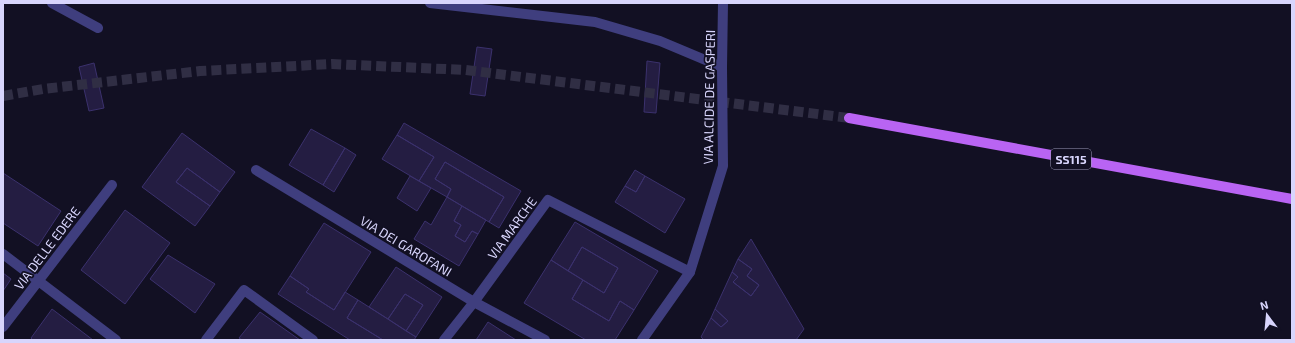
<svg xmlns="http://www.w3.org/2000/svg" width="1295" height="343" font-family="'Exo 2',sans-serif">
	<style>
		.building { fill: #241d42; stroke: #3b316d }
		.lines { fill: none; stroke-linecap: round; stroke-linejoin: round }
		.primary-tunnel { stroke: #302e44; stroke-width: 10; stroke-dasharray: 10 5; stroke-linecap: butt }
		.minor { stroke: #3f3e7e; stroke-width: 10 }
		.tertiary { stroke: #3f3e7e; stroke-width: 10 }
		.primary { stroke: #b964f3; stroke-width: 10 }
		.labels { text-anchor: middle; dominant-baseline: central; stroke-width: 3.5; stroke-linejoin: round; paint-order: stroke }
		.shield { fill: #121023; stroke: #9d9abb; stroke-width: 1 }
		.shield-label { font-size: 12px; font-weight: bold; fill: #d8d5fc }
		.street-label { font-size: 13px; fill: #d8d5fc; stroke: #121023 }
	</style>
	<rect width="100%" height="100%" fill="#121023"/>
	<path class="building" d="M477,47L492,49L485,96L470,94Z
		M647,61L660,63L656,113L644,112Z
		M94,63L104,108L89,111L79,67Z
		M404,123L521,191L499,228L489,222L504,197L445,162L435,179L451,189L447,197L419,181L434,157L397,135Z
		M311,129L345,148L323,185L289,165Z
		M182,133L235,172L220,192L187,168L176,182L210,206L195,226L142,187Z
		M397,135L434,157L419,181L382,159Z
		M345,148L356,155L334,192L323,185Z
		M445,162L504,197L489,222L447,197L451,189L435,179Z
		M187,168L220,192L210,206L176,182Z
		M635,170L645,176L636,192L625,186Z
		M3,173L61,211L38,246L3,223Z
		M410,176L431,188L417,211L397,198Z
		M645,176L685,199L665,233L615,202L625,186L636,192Z
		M447,197L462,206L454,221L461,225L455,236L465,242L472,231L478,234L459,266L414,239L425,221L431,225Z
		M462,206L486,220L478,234L472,231L465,242L455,236L461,225L454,221Z
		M125,210L170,243L125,304L81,270Z
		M575,222L658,271L634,310L620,301L609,321L572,299L583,280L604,293L618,268L582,247L568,271L551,260Z
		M324,223L371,252L334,310L306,292L309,289L290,276Z
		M751,239L804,329L796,340H704L701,337L711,318L721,327L728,321L715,309L732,272L738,277L733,282L751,296L759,285L747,276L752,269L738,259Z
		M582,247L618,268L604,293L568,271Z
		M168,255L215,284L195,313L150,279Z
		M738,259L752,269L747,276L759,285L751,296L733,282L738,277L732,272Z
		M551,260L583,280L572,299L609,321L620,301L634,310L615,340H586L524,303Z
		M396,267L442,297L416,337L406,331L423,305L405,294L388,319L369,307Z
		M3,273L11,279L3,291Z
		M290,276L309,289L306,292L334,310L345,292L358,300L347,318L383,340H350L278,294Z
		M405,294L423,305L406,331L388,319Z
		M358,300L416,337L414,340H383L347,318Z
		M52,309L93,340H33L31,338Z
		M715,309L728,321L721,327L711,318Z
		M260,312L300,340H242L239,338Z
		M488,322L516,340H476Z"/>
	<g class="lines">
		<path class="primary-tunnel" d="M3,96L43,89L200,71L332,64L466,70L849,118"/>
		<path class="minor" d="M52,3L98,28
			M430,3L595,22L660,41L722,67
			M256,170L474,302L545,340
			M3,254L116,340
			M3,327L112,185
			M206,340L244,290L313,340
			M444,340L474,302L548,200L690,272"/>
		<path class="tertiary" d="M642,340L690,272L723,166L722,67L723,3"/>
		<path class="primary" d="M849,118L1292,199"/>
	</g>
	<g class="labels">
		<rect class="shield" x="1051" y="149" width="40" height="20" rx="3"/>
		<g class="shield-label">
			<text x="1071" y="159">SS115</text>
		</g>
		<g class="street-label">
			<text transform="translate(709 97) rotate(-89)">VIA ALCIDE DE GASPERI</text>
			<text transform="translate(512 228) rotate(-54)">VIA MARCHE</text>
			<text transform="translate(406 246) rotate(31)">VIA DEI GAROFANI</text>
			<text transform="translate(47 248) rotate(-53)">VIA DELLE EDERE</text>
		</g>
	</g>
	<rect width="1295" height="343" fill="none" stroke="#d8d5fc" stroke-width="8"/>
	<g transform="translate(1267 315) rotate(344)" stroke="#121023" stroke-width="3" paint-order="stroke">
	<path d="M0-3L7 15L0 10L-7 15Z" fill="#d8d5fc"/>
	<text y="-6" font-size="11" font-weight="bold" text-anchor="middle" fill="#d8d5fc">N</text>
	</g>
</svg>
